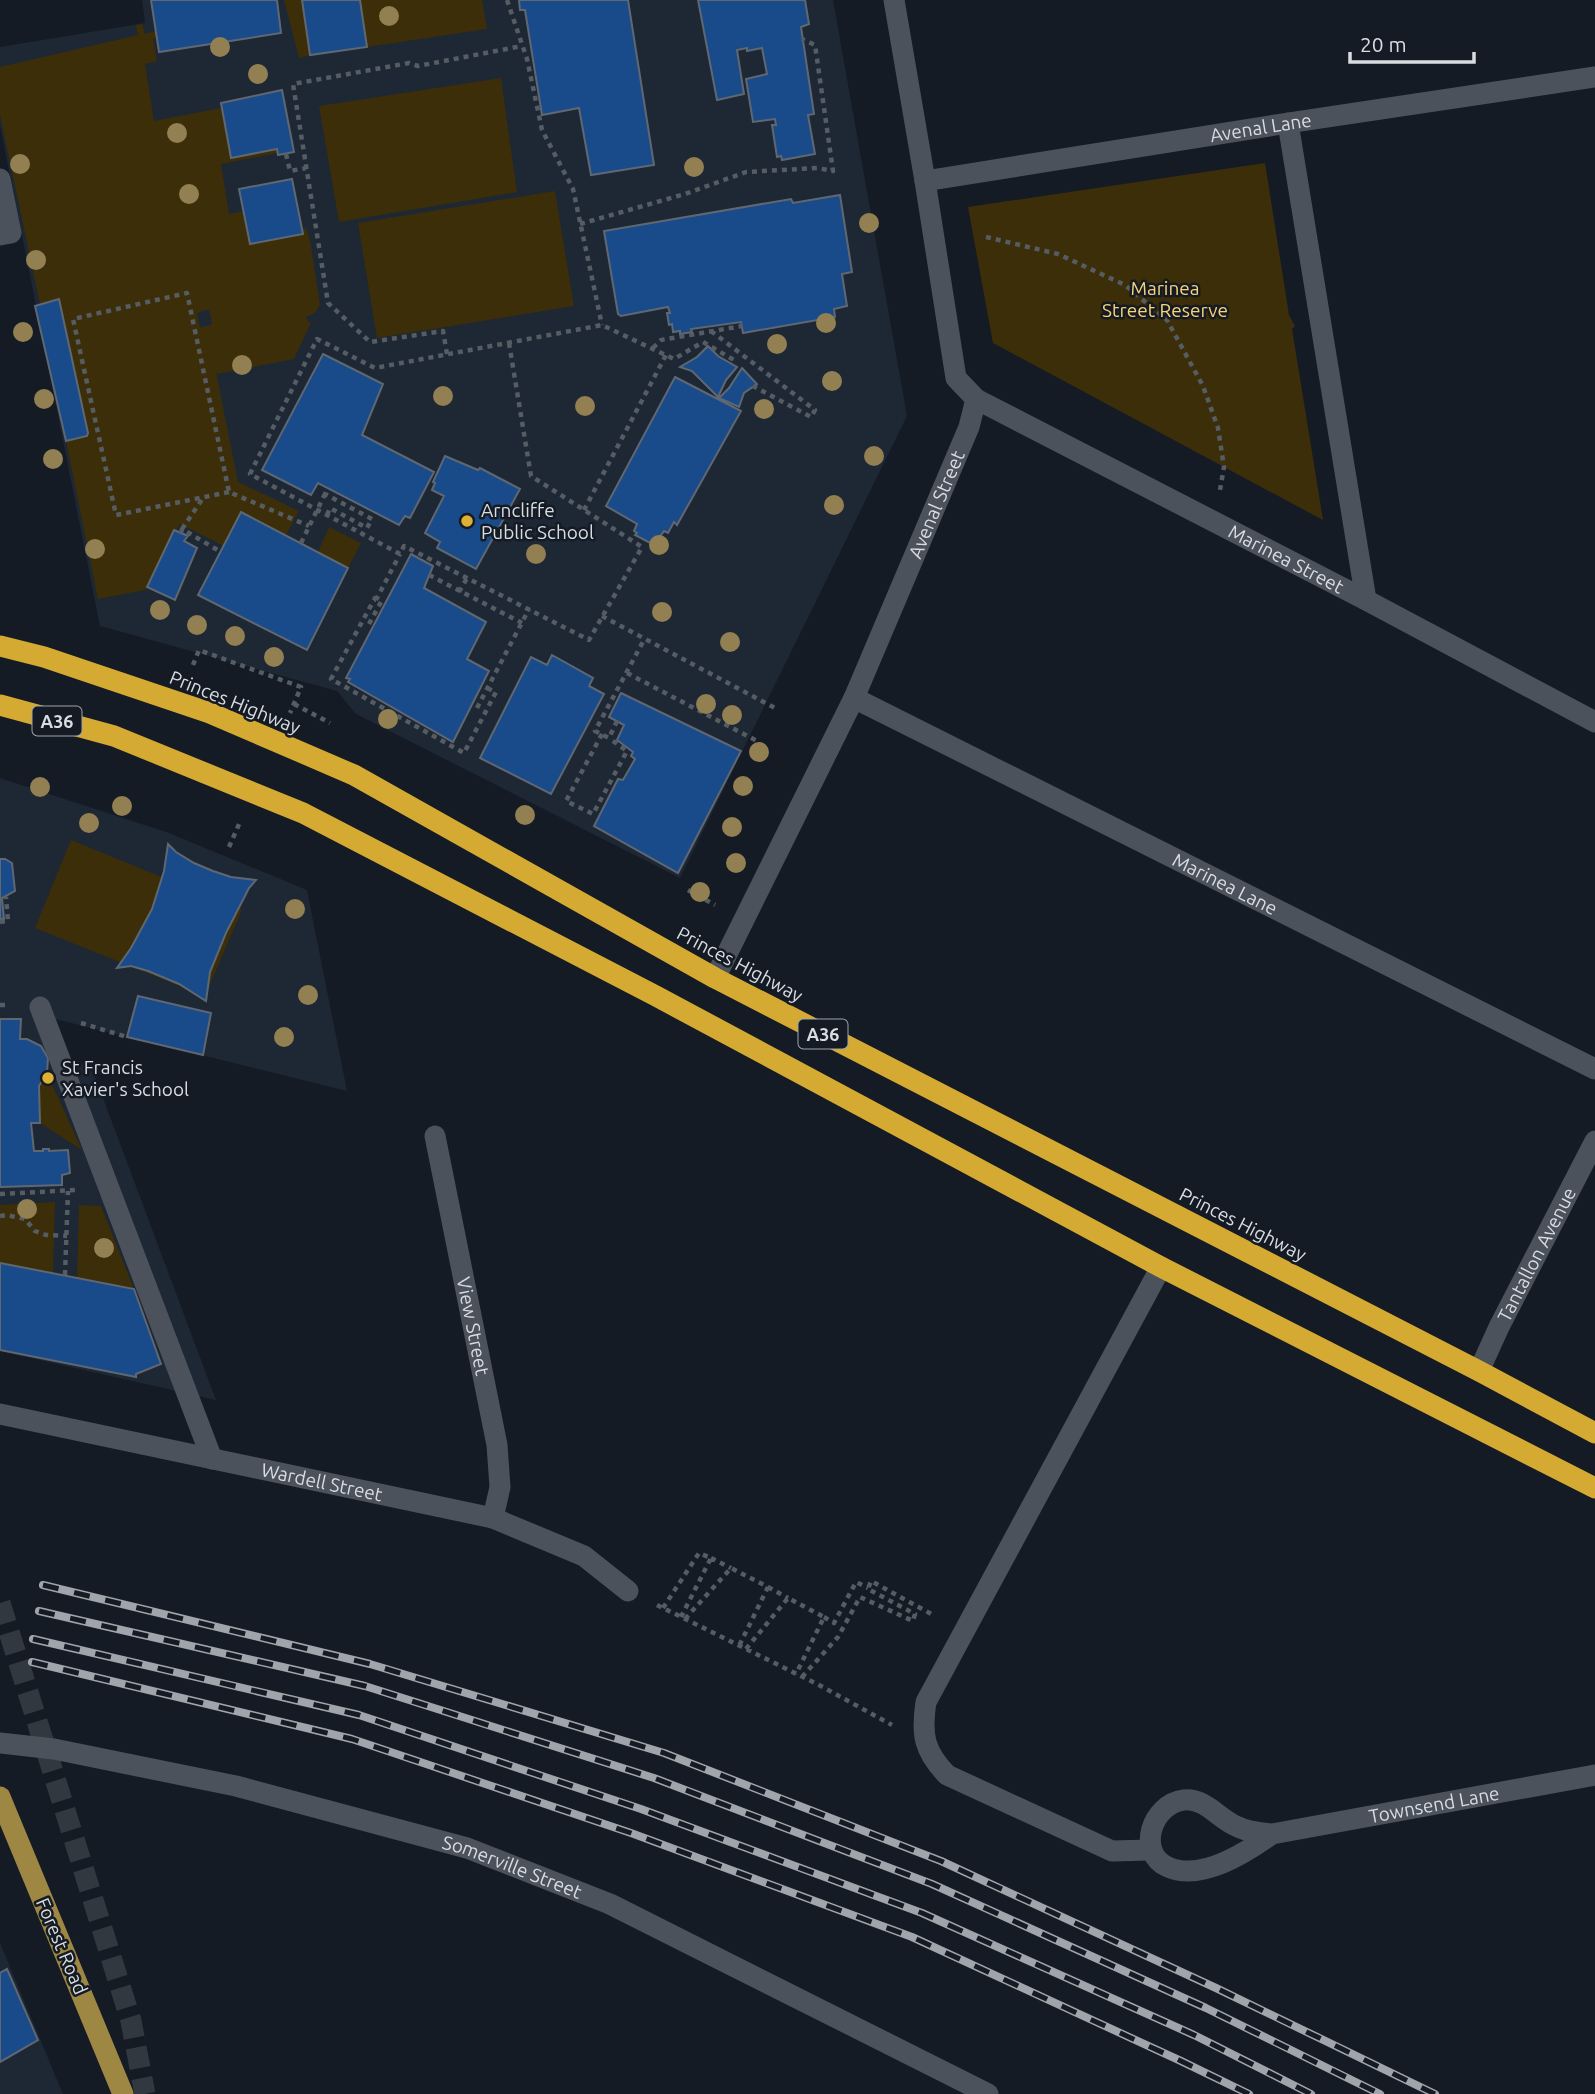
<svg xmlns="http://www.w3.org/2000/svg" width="1595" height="2094" font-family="Ubuntu,sans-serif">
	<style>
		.built { fill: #1e2734 }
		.green { fill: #3c2e08; fill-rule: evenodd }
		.building { fill: #194b8a; stroke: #5f6771; stroke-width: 2 }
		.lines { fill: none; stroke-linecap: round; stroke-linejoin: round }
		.highway-tunnel { stroke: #323840; stroke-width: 21; stroke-dasharray: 21 10; stroke-linecap: butt }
		.path { stroke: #565c63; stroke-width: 4.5; stroke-dasharray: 5 5; stroke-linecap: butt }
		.minor { stroke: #4b525c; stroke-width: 21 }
		.major { stroke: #9d8743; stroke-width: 21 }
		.highway { stroke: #d4aa32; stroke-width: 21 }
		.rail-casing { stroke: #a0a5ab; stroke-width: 8 }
		.rail { stroke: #151b24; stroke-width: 5; stroke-dasharray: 16; stroke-linecap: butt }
		.tree { fill: #928052 }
		.poi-dot { fill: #ddb133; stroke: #151b24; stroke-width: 2.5 }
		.labels { text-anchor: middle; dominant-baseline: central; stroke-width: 5; stroke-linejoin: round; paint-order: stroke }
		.shield { fill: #151b24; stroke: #9ea3a9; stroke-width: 2 }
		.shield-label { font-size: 18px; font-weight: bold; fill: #d8dde2 }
		.street-label { font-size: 19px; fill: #d8dde2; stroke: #151b24 }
		.park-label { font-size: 19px; fill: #f8d378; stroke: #151b24 }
		.poi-label { font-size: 19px; fill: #d8dde2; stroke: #151b24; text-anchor: start }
	</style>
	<rect width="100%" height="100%" fill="#151b24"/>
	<path class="built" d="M142,0H833L907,416L680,878L356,714L337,691L100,626L0,125V47L145,23Z
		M0,778L169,833L307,890L347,1091L55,1019L71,1060L91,1066L216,1400L0,1351Z
		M0,1943L63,2094H0Z"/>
	<path class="green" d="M284,0H302L310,55L299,58Z
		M360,0H482L487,29L367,47Z
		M142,24L145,34L156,31L157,37L153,39L157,61L145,64L154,121L221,108L231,158L277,149L278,153L221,164L229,214L244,211L251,244L303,234L302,229L306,228L310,240L320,305L315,313L306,317L309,323L312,320L294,359L217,374L215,367L238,482L299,511L286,535L242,512L224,546L180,524L145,590L98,599L66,441L87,436L88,432L59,300L40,304L0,115V67L138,35L136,25ZM209,309L212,324L200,328L197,313Z
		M501,78L517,192L339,222L319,106Z
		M1265,163L1289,315L1295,326L1292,329L1323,520L993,343L968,207Z
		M555,191L574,306L377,338L358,223Z
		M329,527L361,543L348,568L318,552Z
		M71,840L242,910L205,996L35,928Z
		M47,1073L82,1150L40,1123L39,1086Z
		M55,1202L53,1273L0,1263V1205Z
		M79,1205L101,1206L134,1289L77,1278Z"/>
	<path class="building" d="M151,0H277L281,33L159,52Z
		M302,0H360L367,47L310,55Z
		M519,0H628L654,165L591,175L579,108L542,115L525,10H520Z
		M698,0H805L809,24L801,27L814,114L808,115L815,154L782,160L781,156L777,157L772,125H776L775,119L753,122L746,79L767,74L762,48L747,51V48L737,50L744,94L717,100Z
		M282,90L294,152L278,155L277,149L231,158L221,103Z
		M292,179L303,234L250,244L239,189Z
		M840,195L852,272L842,274L847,306L834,309L835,317L743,333L741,322L691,329L692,332L680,334V331L673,332L672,324L669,325L667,313H670L668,307L621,316L618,314L604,231L791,199L793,203Z
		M59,299L88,433L87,436L66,441L35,306Z
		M708,346L718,356L737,367L726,380L718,397L692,371L680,367L697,357Z
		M323,354L383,384L362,435L434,472L410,518L405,516L399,525L318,483L311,495L262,470Z
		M742,368L757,384L744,393L739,407L719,398L729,388Z
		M675,377L741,411L677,525L674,522L668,533L664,531L654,545L635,535L637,533L634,531L637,524L606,506Z
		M445,456L478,470L480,468L520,489L476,569L437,548L440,542L425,533L444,496L432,490L435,483L433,482Z
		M241,512L348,568L307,650L198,595Z
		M174,530L188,536L184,541L197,548L175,600L147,587Z
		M411,554L433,566L424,588L486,622L467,659L489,671L453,742L348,682L350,679L346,678Z
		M552,655L593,678L589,686L604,694L551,794L480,758L531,657L547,665Z
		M621,693L741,751L678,873L594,826L618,779L623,780L635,759L631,756L633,752L617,740L624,725L609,717Z
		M168,844L176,852L194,863L213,871L231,877L256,880L249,888L226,933L210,972L206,1001L179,984L148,971L131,966L117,968L131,948L152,909L164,871Z
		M0,859H5L12,863L15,891L2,898L4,919H0Z
		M138,996L211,1013L203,1055L127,1037Z
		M0,1019H21L20,1039H27L41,1046L48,1058L47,1073L39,1086L40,1123H31L34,1151H43V1149H49V1151L68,1150L70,1173L62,1175V1185L0,1187Z
		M0,1263L134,1289L161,1364L136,1374V1377L0,1350Z
		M7,1969L38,2040L0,2062V1973Z"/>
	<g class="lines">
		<path class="highway-tunnel" d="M0,1603L131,2021L145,2094"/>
		<path class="path" d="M507,0L527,59L542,130L573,189L602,325
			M286,154L290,171L306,168
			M580,224L685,194L746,172L817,168L833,171L815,45L802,39
			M986,237L1058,254L1125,285L1167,320L1203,386L1218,428L1224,467L1220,490
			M711,331L815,410L811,417L753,386
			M509,343L531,476L642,547L589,640L404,546L400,554L250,474L317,339L375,368L602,325L674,359L703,342L734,360L732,364
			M653,348L661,340L742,326
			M447,354L443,331L370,342L328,303L293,84L409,63L418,66L522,46
			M229,492L116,515L73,319L187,293L229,492L309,526
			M584,510L666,355
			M327,515L330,508L367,528L372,519L325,494L328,489
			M182,529L203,498
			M181,533L182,529L221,552
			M301,543L325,494
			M429,575L522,623
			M459,592L467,578
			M376,600L375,598L331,679L464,753L496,692L489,689
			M602,616L775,708
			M369,624L381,602L376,600L400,554
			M193,665L199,650L301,687L290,713
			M627,673L759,742
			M294,704L330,723
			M477,708L529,609
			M617,721L609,738L595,731L645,638
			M602,734L566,801L593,814L627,751L609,738
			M229,847L240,822
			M688,890L715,905
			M0,922L8,921L6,897
			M0,1005H10
			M81,1023L127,1037
			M0,1194L76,1190
			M0,1216L6,1215L25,1219L35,1231L46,1235L67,1236
			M65,1275L68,1191
			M711,1558L731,1568
			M768,1587L788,1598
			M657,1605L819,1685L892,1725
			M663,1608L699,1553L711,1558L681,1617
			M824,1617L834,1623L856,1582L868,1588
			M685,1619L731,1568L768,1587L739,1646
			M746,1649L788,1598L824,1617L796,1674
			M802,1677L838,1637L860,1597L913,1621L915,1614L868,1589L871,1581L935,1616"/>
		<g class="minor">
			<path id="s1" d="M894,0L925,181L956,378L976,399L1366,600L1595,722"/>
			<path d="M1288,123L1366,600"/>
			<path d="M0,179L11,233L0,235"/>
			<path id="s2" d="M925,181L1288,123L1595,77"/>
			<path id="s3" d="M854,698L1595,1069"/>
			<path id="s4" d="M715,978L854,698L969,427L976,399"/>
			<path d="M40,1007L212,1459"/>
			<path id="s5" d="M435,1136L497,1445L500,1487L493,1518"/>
			<path id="s6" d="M1479,1371L1499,1327L1595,1141"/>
			<path id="s7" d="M0,1414L493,1518L584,1556L628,1591"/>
			<path id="s8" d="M0,1743L54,1749L236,1786L467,1848L610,1904L988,2094"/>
			<path id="s9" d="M1272,1834C1247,1852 1201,1882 1168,1867C1136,1853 1151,1804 1184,1800C1205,1798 1218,1818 1236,1826C1247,1832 1260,1833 1272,1834L1595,1775"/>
			<path d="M1151,1850L1112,1851L947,1775C924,1751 921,1735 926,1702L1161,1267"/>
		</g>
		<path class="major" d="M0,1797L123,2094"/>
		<path class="highway" d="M0,646L44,657L210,713L354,775L715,978L1479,1371L1595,1433
			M0,705L114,736L303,813L656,996L1161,1267L1595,1488"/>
		<g class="rail-casing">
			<path id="rail" d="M43,1585L370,1664L664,1753L941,1861L1216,1988L1435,2094
				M39,1611L365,1686L654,1778L932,1884L1206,2008L1380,2094
				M33,1639L359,1715L641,1809L922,1913L1194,2035L1311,2094
				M32,1662L352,1739L631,1833L912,1937L1181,2061L1249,2094"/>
		</g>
		<use href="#rail" class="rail"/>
	</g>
	<g class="tree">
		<circle cx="389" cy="16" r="10"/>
		<circle cx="220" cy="47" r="10"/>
		<circle cx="258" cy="74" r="10"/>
		<circle cx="177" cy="133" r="10"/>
		<circle cx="20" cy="164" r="10"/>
		<circle cx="694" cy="167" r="10"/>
		<circle cx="189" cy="194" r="10"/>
		<circle cx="869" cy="223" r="10"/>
		<circle cx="36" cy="260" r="10"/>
		<circle cx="826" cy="323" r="10"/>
		<circle cx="23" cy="332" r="10"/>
		<circle cx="777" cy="344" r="10"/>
		<circle cx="242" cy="365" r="10"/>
		<circle cx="832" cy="381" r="10"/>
		<circle cx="443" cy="396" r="10"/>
		<circle cx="44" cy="399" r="10"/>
		<circle cx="585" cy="406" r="10"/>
		<circle cx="764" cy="409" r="10"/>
		<circle cx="874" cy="456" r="10"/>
		<circle cx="53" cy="459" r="10"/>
		<circle cx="834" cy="505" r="10"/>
		<circle cx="659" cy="545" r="10"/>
		<circle cx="95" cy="549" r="10"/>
		<circle cx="536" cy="554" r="10"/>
		<circle cx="160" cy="610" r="10"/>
		<circle cx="662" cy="612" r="10"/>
		<circle cx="197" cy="625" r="10"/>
		<circle cx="235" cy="636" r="10"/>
		<circle cx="730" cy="642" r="10"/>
		<circle cx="274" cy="657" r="10"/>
		<circle cx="706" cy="704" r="10"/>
		<circle cx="732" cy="715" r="10"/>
		<circle cx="388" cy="719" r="10"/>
		<circle cx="759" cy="752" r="10"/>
		<circle cx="743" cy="786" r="10"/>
		<circle cx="40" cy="787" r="10"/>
		<circle cx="122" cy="806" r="10"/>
		<circle cx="525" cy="815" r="10"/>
		<circle cx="89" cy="823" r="10"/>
		<circle cx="732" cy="827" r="10"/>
		<circle cx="736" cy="863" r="10"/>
		<circle cx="700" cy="892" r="10"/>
		<circle cx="295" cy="909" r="10"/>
		<circle cx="308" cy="995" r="10"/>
		<circle cx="284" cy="1037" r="10"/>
		<circle cx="27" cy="1209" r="10"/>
		<circle cx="104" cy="1248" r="10"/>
	</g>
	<g class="poi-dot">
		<circle cx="467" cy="521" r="7"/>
		<circle cx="48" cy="1078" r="7"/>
	</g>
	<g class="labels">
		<g class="shield">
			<rect x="32.5" y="706.5" width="49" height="29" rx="5"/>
			<rect x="798.5" y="1019.5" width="49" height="29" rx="5"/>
		</g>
		<g class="shield-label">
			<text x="57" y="721">A36</text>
			<text x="823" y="1034">A36</text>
		</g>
		<g class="street-label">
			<text stroke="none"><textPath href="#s2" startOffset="340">Avenal Lane</textPath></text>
			<text stroke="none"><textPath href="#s4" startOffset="523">Avenal Street</textPath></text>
			<text stroke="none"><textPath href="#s1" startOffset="761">Marinea Street</textPath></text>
			<text transform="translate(235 702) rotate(22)">Princes Highway</text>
			<text stroke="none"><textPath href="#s3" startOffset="415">Marinea Lane</textPath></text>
			<text transform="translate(740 964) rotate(28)">Princes Highway</text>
			<text transform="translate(1243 1224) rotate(27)">Princes Highway</text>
			<text stroke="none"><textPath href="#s6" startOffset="130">Tantallon Avenue</textPath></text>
			<text stroke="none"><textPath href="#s5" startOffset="194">View Street</textPath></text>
			<text stroke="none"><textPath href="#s7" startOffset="329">Wardell Street</textPath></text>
			<text stroke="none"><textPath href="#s9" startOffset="466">Townsend Lane</textPath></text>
			<text stroke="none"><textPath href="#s8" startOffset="528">Somerville Street</textPath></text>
			<text transform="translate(62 1946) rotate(67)">Forest Road</text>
		</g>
		<g class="park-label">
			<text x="1165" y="288">Marinea<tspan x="1165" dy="22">Street Reserve</tspan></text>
		</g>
		<g class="poi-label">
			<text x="481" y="510">Arncliffe<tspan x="481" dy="22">Public School</tspan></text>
			<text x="62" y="1067">St Francis<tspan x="62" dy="22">Xavier's School</tspan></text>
		</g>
	</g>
	<path d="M1350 52v10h124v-10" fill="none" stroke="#d8dde2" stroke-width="3.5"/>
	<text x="1360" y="52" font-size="21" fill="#d8dde2" stroke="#151b24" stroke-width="5" paint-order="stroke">20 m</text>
</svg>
